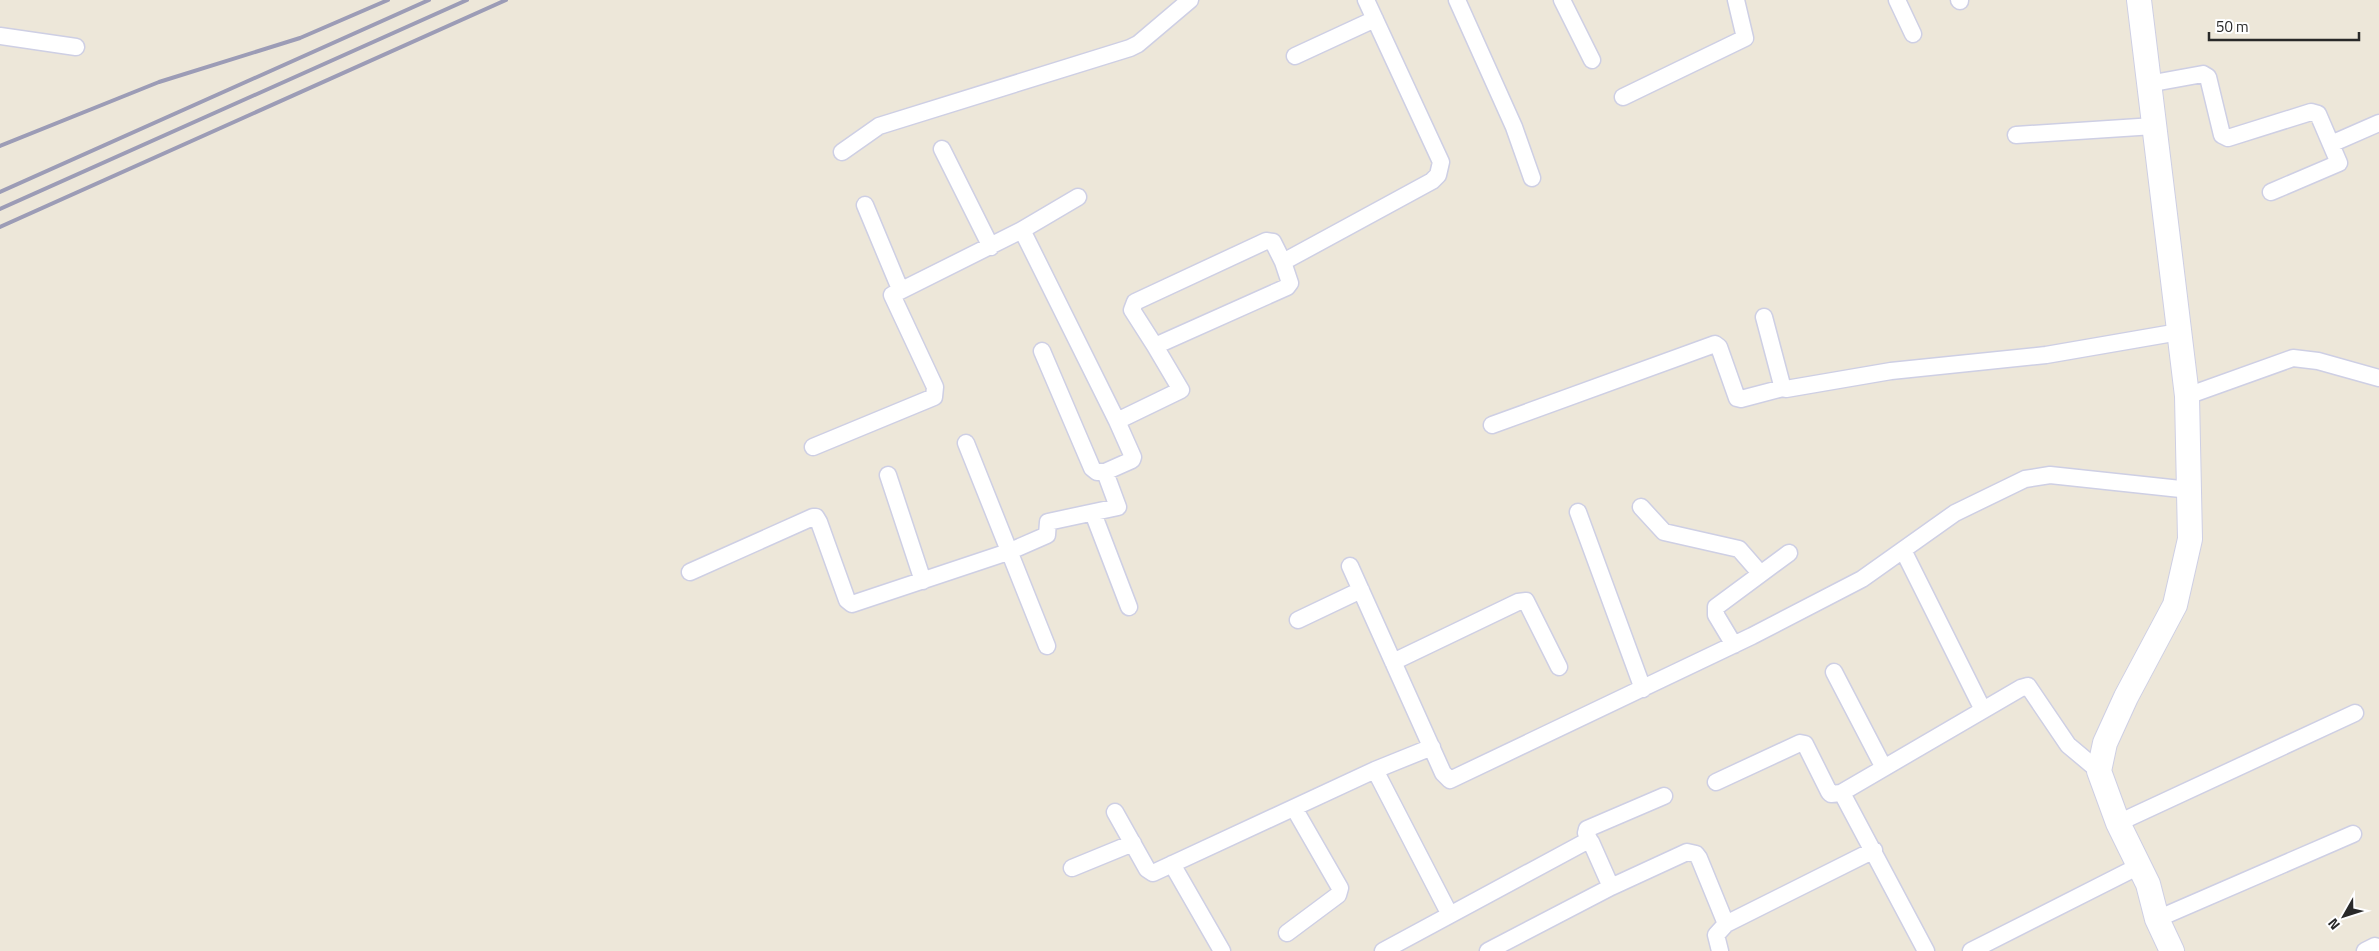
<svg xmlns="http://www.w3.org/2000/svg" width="2379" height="951" font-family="'Titillium Web',sans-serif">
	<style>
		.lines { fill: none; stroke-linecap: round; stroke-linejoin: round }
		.street-casing { stroke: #cecfe4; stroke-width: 19 }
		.secondary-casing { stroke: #cecfe4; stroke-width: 26 }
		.street { stroke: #fff; stroke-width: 16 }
		.secondary { stroke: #fff; stroke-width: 24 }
		.rail { stroke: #9c9cb6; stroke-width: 4 }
	</style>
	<rect width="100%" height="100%" fill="#ede7d9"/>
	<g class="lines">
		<g class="street-casing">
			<path id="street" d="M1457,0L1514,127L1532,178
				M1562,0L1592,60
				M1897,0L1913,34
				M1959,0L1960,1
				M0,36L76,47
				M1295,56L1375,19
				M2148,84L2203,74L2208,77L2222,135L2228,138L2311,112L2318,114L2339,163L2271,192
				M1623,97L1745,38L1736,0
				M2016,135L2154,126
				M2331,144L2379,123
				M942,149L991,247
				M842,152L879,126L1130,48L1138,44L1190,0
				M865,205L900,289
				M1022,230L1078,197
				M1764,317L1782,385L1786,389L1891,371L2046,355L2179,332
				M1155,346L1132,310L1135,302L1266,241L1273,242L1283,262L1432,181L1438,175L1441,162L1366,0
				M1042,351L1092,468L1097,472H1105
				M2187,396L2293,358L2318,361L2379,378
				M1492,425L1715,344L1719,347L1737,398L1741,399L1783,388
				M966,443L1047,646
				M813,447L934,397L935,387L892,295L1022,230L1117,421L1181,390L1155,346L1287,287L1290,283L1283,262
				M888,475L923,581
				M1641,507L1664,532L1739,549L1760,573
				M1578,512L1643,689
				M1093,513L1129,607
				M1903,550L1983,710
				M1350,566L1443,773L1450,780L1752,636L1862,579L1955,513L2025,479L2050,475L2190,490
				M690,572L813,517H816L819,522L847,600L852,604L1008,552L1047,535L1048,522L1118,507L1105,472L1132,460L1133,457L1117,421
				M1298,620L1361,590
				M1734,645L1716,615V607L1789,553
				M1393,662L1518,602L1526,601L1559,667
				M1834,672L1884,768
				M1375,770L1450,915
				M1716,782L1800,743L1805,744L1829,792L1831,794L1841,793L1843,795L1926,951
				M1841,793L2021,688L2028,686L2068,745L2099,771
				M1115,812L1147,869L1153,873L1375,770L1432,747
				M2118,823L2355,713
				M1590,841L1586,833L1587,829L1664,796
				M1172,864L1222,951
				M1072,868L1133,843
				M2157,919L2353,834
				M1287,933L1338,895L1340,888L1294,808
				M1383,951L1587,841L1591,842L1611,887
				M1488,951L1611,887L1687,852L1696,854L1699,858L1726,924
				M1720,951L1716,935L1726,924L1874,850
				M1971,951L2139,866
				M2365,951L2375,946"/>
		</g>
		<g class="secondary-casing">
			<path id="secondary" d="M2139,0L2187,396L2190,539L2175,605L2126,697L2105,743L2099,771L2118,823L2148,884L2157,919L2172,951"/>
		</g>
		<use href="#street" class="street"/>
		<use href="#secondary" class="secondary"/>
		<path class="rail" d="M0,146L159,82L300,38L388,0
			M0,192L429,0
			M0,209L467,0
			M0,227L506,0"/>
	</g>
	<g transform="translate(2344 916) rotate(231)" stroke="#ffffff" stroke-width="4" paint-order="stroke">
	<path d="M0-4L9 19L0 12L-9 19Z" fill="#292929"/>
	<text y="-8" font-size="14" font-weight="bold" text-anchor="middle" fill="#292929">N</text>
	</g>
	<path d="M2209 32v8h150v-8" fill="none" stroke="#292929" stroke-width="2.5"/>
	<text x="2216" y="32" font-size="15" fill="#292929" stroke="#ffffff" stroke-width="4" paint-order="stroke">50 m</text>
</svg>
